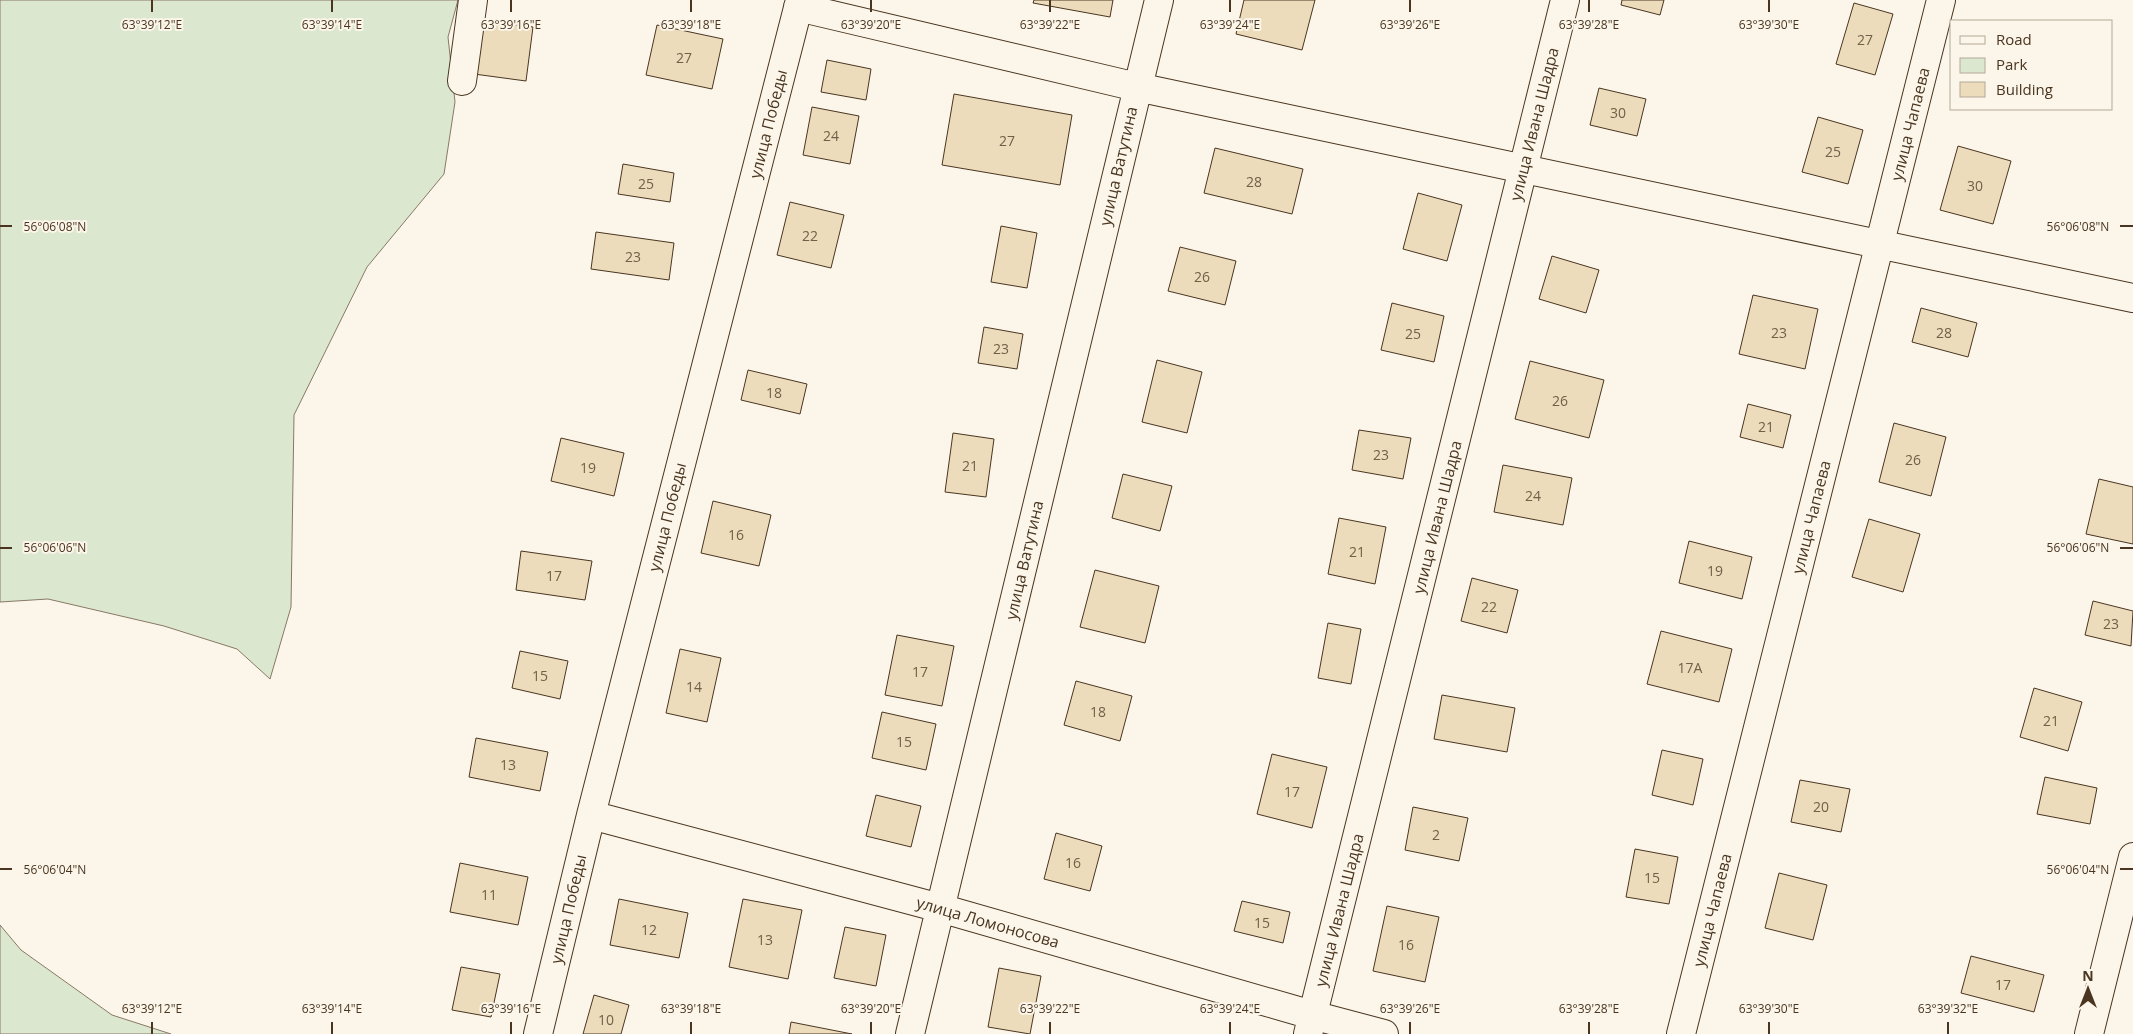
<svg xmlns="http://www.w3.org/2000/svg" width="2133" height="1034" font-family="'Open Sans',sans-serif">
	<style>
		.green { fill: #dce7d0; stroke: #887966 }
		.building { fill: #ecdcbc; stroke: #4a3520 }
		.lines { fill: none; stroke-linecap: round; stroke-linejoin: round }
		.minor-casing { stroke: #4a3520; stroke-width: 30 }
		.minor { stroke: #fbf6e9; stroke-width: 28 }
		.ticks { fill: none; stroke: #4a3520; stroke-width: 2 }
		.labels { text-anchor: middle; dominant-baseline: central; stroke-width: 4; stroke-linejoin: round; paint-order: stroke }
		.number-label { font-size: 14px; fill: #725f47 }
		.street-label { font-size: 16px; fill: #4a3520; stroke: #fbf6e9 }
		.ticks-label { font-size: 12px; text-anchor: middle; fill: #4a3520; stroke: #fbf6e9; stroke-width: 4; stroke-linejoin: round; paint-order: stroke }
	</style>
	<rect width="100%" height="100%" fill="#fbf6e9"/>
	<path class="green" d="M0,0H458L448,37L455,102L444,174L367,267L294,415L291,607L270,679L237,649L164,626L48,599L0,602Z
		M0,925L21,950L112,1015L171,1034H0Z"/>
	<path class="building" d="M1034,0H1113L1110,17L1033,3Z
		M1244,0H1315L1302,50L1236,34Z
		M1622,0H1664L1660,15L1621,5Z
		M1854,3L1893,14L1875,75L1836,64Z
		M481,20L533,27L526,81L474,74Z
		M657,25L723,39L712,89L646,75Z
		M827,60L871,69L866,100L821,92Z
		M1599,88L1646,99L1637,136L1590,125Z
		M954,94L1072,115L1060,185L942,165Z
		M812,107L859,116L850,164L803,155Z
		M1818,117L1863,130L1848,184L1802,172Z
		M1958,146L2011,161L1993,224L1940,210Z
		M1215,148L1303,169L1292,214L1204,193Z
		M623,164L674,173L670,202L618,194Z
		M1418,193L1462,205L1447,261L1403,249Z
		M790,202L844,215L831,268L777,255Z
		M1001,226L1037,233L1027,288L991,282Z
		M596,232L674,243L669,280L591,269Z
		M1180,247L1236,261L1225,305L1168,291Z
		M1552,256L1599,270L1586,313L1539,299Z
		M1753,295L1818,309L1805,369L1739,354Z
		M1392,303L1444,316L1434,362L1381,350Z
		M1921,308L1977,323L1968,357L1912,342Z
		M984,327L1023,334L1017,369L978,363Z
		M1157,360L1202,372L1187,433L1142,422Z
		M1530,361L1604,380L1589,438L1515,419Z
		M748,370L807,384L800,414L741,400Z
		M1748,404L1791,415L1783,448L1740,437Z
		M1894,423L1946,437L1931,496L1879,482Z
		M1359,430L1411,438L1403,479L1352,470Z
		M953,433L994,439L986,497L945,492Z
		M561,438L624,453L614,496L551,481Z
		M1503,465L1572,478L1563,525L1494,512Z
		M1123,474L1172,486L1160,531L1112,518Z
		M2099,479L2133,487V544L2086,534Z
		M713,501L771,515L759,566L701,553Z
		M1339,518L1386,527L1375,584L1328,574Z
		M1869,519L1920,534L1903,592L1852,577Z
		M1689,541L1752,557L1742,599L1679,583Z
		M521,551L592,561L585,600L516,590Z
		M1095,570L1159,586L1145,643L1080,627Z
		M1472,578L1518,590L1507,633L1461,621Z
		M2093,601L2133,611L2131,646L2085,635Z
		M1328,623L1361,629L1351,684L1318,678Z
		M1661,631L1732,649L1719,702L1647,684Z
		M897,635L954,646L942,706L885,695Z
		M680,649L721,658L707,722L666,713Z
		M520,651L568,661L560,699L512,688Z
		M1076,681L1132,696L1120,741L1064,725Z
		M2034,688L2082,702L2068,751L2020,737Z
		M1442,695L1515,708L1507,752L1434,739Z
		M882,712L936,724L926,770L872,758Z
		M476,738L548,752L540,791L469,777Z
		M1662,750L1703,759L1693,805L1652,795Z
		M1272,754L1327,767L1312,828L1257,814Z
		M2045,777L2097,788L2090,824L2037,814Z
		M1800,780L1850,789L1841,832L1791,822Z
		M876,795L921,806L911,847L866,836Z
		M1413,807L1468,818L1459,861L1405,850Z
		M1056,833L1102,846L1090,891L1044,879Z
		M1635,849L1678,857L1669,904L1626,897Z
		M460,863L528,877L518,925L450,912Z
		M1779,873L1827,885L1813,940L1765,928Z
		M619,899L688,913L679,958L610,945Z
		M743,899L802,910L788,979L729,967Z
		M1242,901L1290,912L1283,943L1234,931Z
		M1387,906L1439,917L1425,982L1373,971Z
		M845,927L886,935L876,986L834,978Z
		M1971,956L2044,975L2034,1012L1961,993Z
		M461,967L500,974L491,1017L452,1010Z
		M999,968L1041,976L1030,1034L988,1027Z
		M594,995L629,1005L621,1034H583Z
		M791,1022L852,1034H789Z"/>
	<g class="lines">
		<g class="minor-casing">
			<path id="minor" d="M798,7L1137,87L2133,298
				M462,81L473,0
				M591,815L940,908L1312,1015L1384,1034
				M538,1034L591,815L800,0
				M910,1034L1159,0
				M1308,1034L1565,0
				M1681,1034L1941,0
				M2089,1034L2133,857"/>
		</g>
		<use href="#minor" class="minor"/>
	</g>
	<path class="ticks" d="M152,0V12M332,0V12M511,0V12M691,0V12M871,0V12M1050,0V12M1230,0V12M1410,0V12M1589,0V12M1769,0V12M0,226H12M2120,226H2133M0,548H12M2120,548H2133M0,869H12M2120,869H2133M152,1022V1034M332,1022V1034M511,1022V1034M691,1022V1034M871,1022V1034M1050,1022V1034M1230,1022V1034M1410,1022V1034M1589,1022V1034M1769,1022V1034M1948,1022V1034"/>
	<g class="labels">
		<g class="number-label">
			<text x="1865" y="39">27</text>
			<text x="684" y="57">27</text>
			<text x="1618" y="112">30</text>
			<text x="831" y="135">24</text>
			<text x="1007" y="140">27</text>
			<text x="1833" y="151">25</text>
			<text x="1254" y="181">28</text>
			<text x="646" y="183">25</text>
			<text x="1975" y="185">30</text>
			<text x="810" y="235">22</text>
			<text x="633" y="256">23</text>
			<text x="1202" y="276">26</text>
			<text x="1779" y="332">23</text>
			<text x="1944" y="332">28</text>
			<text x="1413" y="333">25</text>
			<text x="1001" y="348">23</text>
			<text x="774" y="392">18</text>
			<text x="1560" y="400">26</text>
			<text x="1766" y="426">21</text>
			<text x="1381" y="454">23</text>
			<text x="1913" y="459">26</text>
			<text x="970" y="465">21</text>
			<text x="588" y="467">19</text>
			<text x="1533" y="495">24</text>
			<text x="736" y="534">16</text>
			<text x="1357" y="551">21</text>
			<text x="1715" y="570">19</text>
			<text x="554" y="575">17</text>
			<text x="1489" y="606">22</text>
			<text x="2111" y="623">23</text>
			<text x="1690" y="667">17А</text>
			<text x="920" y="671">17</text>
			<text x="540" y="675">15</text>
			<text x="694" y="686">14</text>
			<text x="1098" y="711">18</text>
			<text x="2051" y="720">21</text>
			<text x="904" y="741">15</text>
			<text x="508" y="764">13</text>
			<text x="1292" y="791">17</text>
			<text x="1821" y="806">20</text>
			<text x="1436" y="834">2</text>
			<text x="1073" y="862">16</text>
			<text x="1652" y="877">15</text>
			<text x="489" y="894">11</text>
			<text x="1262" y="922">15</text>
			<text x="649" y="929">12</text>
			<text x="765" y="939">13</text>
			<text x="1406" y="944">16</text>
			<text x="2003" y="984">17</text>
			<text x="606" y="1019">10</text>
		</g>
		<g class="street-label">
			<text transform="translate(768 124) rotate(-76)">улица Победы</text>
			<text transform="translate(1534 124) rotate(-76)">улица Ивана Шадра</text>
			<text transform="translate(1910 124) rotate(-76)">улица Чапаева</text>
			<text transform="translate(1118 166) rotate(-77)">улица Ватутина</text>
			<text transform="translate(667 517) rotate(-76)">улица Победы</text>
			<text transform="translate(1437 517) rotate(-76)">улица Ивана Шадра</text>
			<text transform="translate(1811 517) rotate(-76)">улица Чапаева</text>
			<text transform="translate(1024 560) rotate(-77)">улица Ватутина</text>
			<text transform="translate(568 909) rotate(-77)">улица Победы</text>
			<text transform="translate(1339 910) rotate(-76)">улица Ивана Шадра</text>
			<text transform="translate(1712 910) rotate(-76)">улица Чапаева</text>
			<text transform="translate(988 922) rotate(16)">улица Ломоносова</text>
		</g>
	</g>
	<g class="ticks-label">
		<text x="152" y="29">63°39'12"E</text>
		<text x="332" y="29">63°39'14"E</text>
		<text x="511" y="29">63°39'16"E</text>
		<text x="691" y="29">63°39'18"E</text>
		<text x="871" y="29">63°39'20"E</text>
		<text x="1050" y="29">63°39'22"E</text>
		<text x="1230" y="29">63°39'24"E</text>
		<text x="1410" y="29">63°39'26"E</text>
		<text x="1589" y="29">63°39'28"E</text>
		<text x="1769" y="29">63°39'30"E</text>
		<text x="55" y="231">56°06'08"N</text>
		<text x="2078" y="231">56°06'08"N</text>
		<text x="55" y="552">56°06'06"N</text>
		<text x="2078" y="552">56°06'06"N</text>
		<text x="55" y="874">56°06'04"N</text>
		<text x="2078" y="874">56°06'04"N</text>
		<text x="152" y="1013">63°39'12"E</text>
		<text x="332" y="1013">63°39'14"E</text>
		<text x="511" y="1013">63°39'16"E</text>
		<text x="691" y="1013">63°39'18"E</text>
		<text x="871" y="1013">63°39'20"E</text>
		<text x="1050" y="1013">63°39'22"E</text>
		<text x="1230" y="1013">63°39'24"E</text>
		<text x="1410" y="1013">63°39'26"E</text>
		<text x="1589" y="1013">63°39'28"E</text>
		<text x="1769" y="1013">63°39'30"E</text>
		<text x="1948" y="1013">63°39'32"E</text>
	</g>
	<rect x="1950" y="20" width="162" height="90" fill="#fbf6e9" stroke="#b4a999"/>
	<rect x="1960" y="36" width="25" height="8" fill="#fbf6e9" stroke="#b4a999"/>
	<text x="1996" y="45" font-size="15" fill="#4a3520">Road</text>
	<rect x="1960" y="58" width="25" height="15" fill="#dce7d0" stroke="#b4a999"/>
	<text x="1996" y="70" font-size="15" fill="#4a3520">Park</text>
	<rect x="1960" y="82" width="25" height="15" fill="#ecdcbc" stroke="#b4a999"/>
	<text x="1996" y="95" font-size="15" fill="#4a3520">Building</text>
	<g transform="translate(2088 989)" stroke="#fbf6e9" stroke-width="4" paint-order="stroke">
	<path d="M0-4L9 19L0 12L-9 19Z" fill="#4a3520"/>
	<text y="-8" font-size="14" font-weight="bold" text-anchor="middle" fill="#4a3520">N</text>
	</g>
</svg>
